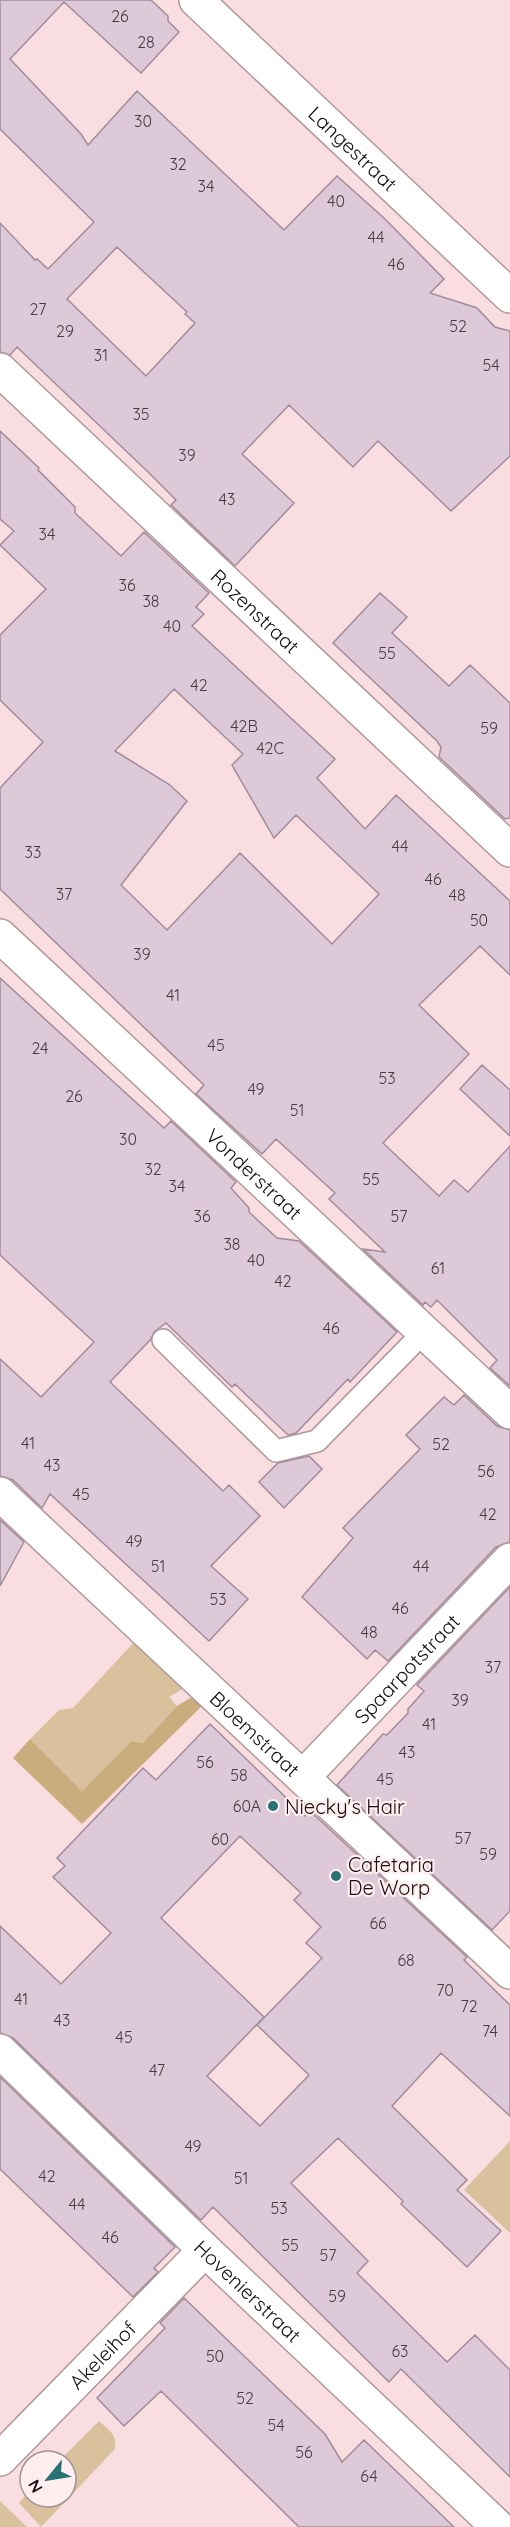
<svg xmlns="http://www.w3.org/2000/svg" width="510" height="2527" font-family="Quicksand,sans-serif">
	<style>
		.green { fill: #d8c19c }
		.forest { fill: #cbad7d }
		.building { fill: #dec9d8; stroke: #a08c9a; stroke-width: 1.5; fill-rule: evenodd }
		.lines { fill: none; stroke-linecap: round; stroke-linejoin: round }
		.lane-casing { stroke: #b1989b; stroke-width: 24 }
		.street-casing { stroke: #b1989b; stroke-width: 36 }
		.lane { stroke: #fff; stroke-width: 21 }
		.street { stroke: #fff; stroke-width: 33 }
		.poi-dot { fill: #287275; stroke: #feeeef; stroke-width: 2 }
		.labels { text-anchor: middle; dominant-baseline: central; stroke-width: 4.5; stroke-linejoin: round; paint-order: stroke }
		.number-label { font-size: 16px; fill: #473b40 }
		.street-label { font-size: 20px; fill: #150c0d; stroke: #feeeef }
		.poi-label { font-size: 20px; fill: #150c0d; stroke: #feeeef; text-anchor: start }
	</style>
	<rect width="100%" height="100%" fill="#f9dde0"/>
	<path class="green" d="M136,1640L186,1687L169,1697L177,1706L143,1743L131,1741L82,1791L30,1739L59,1710L73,1708Z
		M510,2141V2233L464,2190Z
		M99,2421C109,2430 119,2436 114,2450L41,2527L19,2503L30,2490V2497H66V2461H59Z
		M0,2501L27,2527H0Z"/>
	<path class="forest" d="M195,1695L204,1704L82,1824L13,1758L30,1739L82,1791L131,1741L143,1743L177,1706Z"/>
	<path class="building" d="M0,0H151L168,16V21L179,32L141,73L64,2L10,59L81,134L88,145L137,91L284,230L337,176L385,219L444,279L430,293L477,308L495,327L510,331V456L451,511L378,441L353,467L289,405L242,454L294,503L235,566L171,505L176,500L146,470L17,347L10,355L0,352V223L35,260L37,259L48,269L94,222L0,129ZM117,247L187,312L185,314L195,323L146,376L67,299Z
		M0,431L39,468L38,470L75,507V513L121,556L144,532L209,593L196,607L204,614L192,626L335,759L317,778L365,829L396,795L510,901V975L480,946L419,1005L469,1054L383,1143L439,1196L454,1180L468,1192L510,1146V1386L490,1368L497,1360L437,1300L431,1307L425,1302L423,1305L363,1249L385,1252L329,1199L335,1193L276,1139L262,1154L196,1094L204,1085L0,889V788L43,742L0,700V635L46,589L0,545L14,531L0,519ZM174,689L243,754L232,765L274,838L296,815L379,894L332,944L240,853L167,930L121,885L187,801L170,785L115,751Z
		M380,593L407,617L392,633L449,686L470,665L510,703V818L505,819L439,757L441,747L437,741L333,643Z
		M0,978L164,1128L171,1121L236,1182L231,1188L249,1208V1212L264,1226L277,1238L299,1241L397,1332L350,1382L348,1379L296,1433L288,1435L235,1384L232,1387L166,1323L154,1332L151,1339L110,1382L223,1491L229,1485L260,1516L211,1566L248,1599L209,1641L50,1494L42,1508L13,1480L0,1476V1359L41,1397L94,1342L0,1255Z
		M482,1065L510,1090V1136L460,1089Z
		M464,1395L497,1426L510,1430V1542L496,1547L388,1661L375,1650L367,1659L302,1597L353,1538L343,1528L420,1449L406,1435L444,1397L454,1405Z
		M309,1456L322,1469L284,1508L259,1482L278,1463Z
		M0,1520L24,1542L0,1586Z
		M510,1587V1911L492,1930L337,1785L383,1734L387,1735L408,1713V1709L424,1691L417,1685Z
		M210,1724L305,1816L310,1811L467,1957L464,1960L510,2005V2116L441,2053L392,2106L467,2180L457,2190L501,2231L467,2267L401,2204L403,2201L338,2138L291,2183L368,2261L357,2273L447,2362L475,2335L510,2370V2477L401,2369L389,2382L213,2207L201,2220L13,2038L0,2033V1926L61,1984L111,1933L53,1877L65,1866L57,1858L143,1768L156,1780ZM240,1836L301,1893L294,1900L321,1927L306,1943L322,1958L257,2025L309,2075L260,2126L207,2076L264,2017L161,1918Z
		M0,2077L175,2247L154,2268L158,2272L133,2297L0,2169Z
		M184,2298L325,2434L342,2462L364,2440L454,2527H299L161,2391L124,2426L97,2398L165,2328L160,2323Z"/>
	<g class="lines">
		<g class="lane-casing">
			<path id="lane" d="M163,1340L276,1451L317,1441L424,1332"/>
		</g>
		<g class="street-casing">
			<g id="street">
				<path id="s1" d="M196,0L510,296"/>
				<path id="s2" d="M0,370L510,850"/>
				<path id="s3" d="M0,936L510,1412"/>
				<path id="s4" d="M0,1494L510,1972"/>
				<path id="s5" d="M303,1777L510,1560"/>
				<path id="s6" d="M0,2051L205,2250L498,2527"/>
				<path id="s7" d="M0,2459L205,2250"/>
			</g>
		</g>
		<use href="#lane" class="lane"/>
		<use href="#street" class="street"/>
	</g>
	<g class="poi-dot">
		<circle cx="273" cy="1806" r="6"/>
		<circle cx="336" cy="1876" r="6"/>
	</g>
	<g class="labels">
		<g class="number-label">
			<text x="120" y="16">26</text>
			<text x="146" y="42">28</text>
			<text x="143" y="121">30</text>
			<text x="178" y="164">32</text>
			<text x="206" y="186">34</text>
			<text x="336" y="201">40</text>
			<text x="376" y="237">44</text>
			<text x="396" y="264">46</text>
			<text x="38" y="309">27</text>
			<text x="458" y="326">52</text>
			<text x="65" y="331">29</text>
			<text x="101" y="355">31</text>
			<text x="491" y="365">54</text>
			<text x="141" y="414">35</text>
			<text x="187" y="455">39</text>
			<text x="227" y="499">43</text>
			<text x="47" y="534">34</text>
			<text x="127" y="585">36</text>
			<text x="151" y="601">38</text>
			<text x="172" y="626">40</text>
			<text x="387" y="653">55</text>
			<text x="199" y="685">42</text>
			<text x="244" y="726">42B</text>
			<text x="489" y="728">59</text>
			<text x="270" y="748">42C</text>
			<text x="400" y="846">44</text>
			<text x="33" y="852">33</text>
			<text x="433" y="879">46</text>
			<text x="64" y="894">37</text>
			<text x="457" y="895">48</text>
			<text x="479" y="920">50</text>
			<text x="142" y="954">39</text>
			<text x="173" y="995">41</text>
			<text x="216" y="1045">45</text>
			<text x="40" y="1048">24</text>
			<text x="387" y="1078">53</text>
			<text x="256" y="1089">49</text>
			<text x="74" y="1096">26</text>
			<text x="297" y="1110">51</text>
			<text x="128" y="1139">30</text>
			<text x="153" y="1169">32</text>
			<text x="371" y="1179">55</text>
			<text x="177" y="1186">34</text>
			<text x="202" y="1216">36</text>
			<text x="399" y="1216">57</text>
			<text x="232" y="1244">38</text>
			<text x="256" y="1260">40</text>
			<text x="438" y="1268">61</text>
			<text x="283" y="1281">42</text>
			<text x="331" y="1328">46</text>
			<text x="28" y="1443">41</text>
			<text x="441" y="1444">52</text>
			<text x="52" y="1465">43</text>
			<text x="486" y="1471">56</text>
			<text x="81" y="1494">45</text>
			<text x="488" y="1514">42</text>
			<text x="134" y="1541">49</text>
			<text x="158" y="1566">51</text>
			<text x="421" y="1566">44</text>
			<text x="218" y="1599">53</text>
			<text x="400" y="1608">46</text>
			<text x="369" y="1632">48</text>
			<text x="493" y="1667">37</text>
			<text x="460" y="1700">39</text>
			<text x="429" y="1724">41</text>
			<text x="407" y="1752">43</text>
			<text x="205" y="1762">56</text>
			<text x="239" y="1775">58</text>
			<text x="385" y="1779">45</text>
			<text x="247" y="1806">60A</text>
			<text x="463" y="1838">57</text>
			<text x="220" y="1839">60</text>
			<text x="488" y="1854">59</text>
			<text x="378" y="1923">66</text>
			<text x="406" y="1960">68</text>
			<text x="445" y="1990">70</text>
			<text x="21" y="1999">41</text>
			<text x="469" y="2006">72</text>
			<text x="62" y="2020">43</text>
			<text x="490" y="2031">74</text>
			<text x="124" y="2037">45</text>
			<text x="157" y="2070">47</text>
			<text x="193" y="2146">49</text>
			<text x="47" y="2176">42</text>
			<text x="241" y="2178">51</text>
			<text x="77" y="2204">44</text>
			<text x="279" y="2208">53</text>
			<text x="110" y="2237">46</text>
			<text x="290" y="2245">55</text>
			<text x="328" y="2255">57</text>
			<text x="337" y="2296">59</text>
			<text x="400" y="2351">63</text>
			<text x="215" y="2356">50</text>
			<text x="245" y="2398">52</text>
			<text x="276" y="2425">54</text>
			<text x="304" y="2452">56</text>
			<text x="369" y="2476">64</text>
		</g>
		<g class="street-label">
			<text stroke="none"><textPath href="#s1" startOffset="216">Langestraat</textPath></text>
			<text stroke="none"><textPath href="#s2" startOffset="351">Rozenstraat</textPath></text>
			<text stroke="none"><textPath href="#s3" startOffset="348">Vonderstraat</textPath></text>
			<text stroke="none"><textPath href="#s5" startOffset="150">Spaarpotstraat</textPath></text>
			<text stroke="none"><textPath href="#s4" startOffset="350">Bloemstraat</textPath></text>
			<text stroke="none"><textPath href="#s6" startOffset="345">Hovenierstraat</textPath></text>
			<text stroke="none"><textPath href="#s7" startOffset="146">Akeleihof</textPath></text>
		</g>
		<g class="poi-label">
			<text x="285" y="1806">Niecky's Hair</text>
			<text x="348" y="1864">Cafetaria<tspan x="348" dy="23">De Worp</tspan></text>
		</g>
	</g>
	<g transform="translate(48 2479) rotate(240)"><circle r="28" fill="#feeeef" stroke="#a19495" stroke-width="1.5"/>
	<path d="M0-4.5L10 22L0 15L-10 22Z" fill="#287275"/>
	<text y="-9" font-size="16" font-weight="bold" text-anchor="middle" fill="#150c0d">N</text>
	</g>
</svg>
